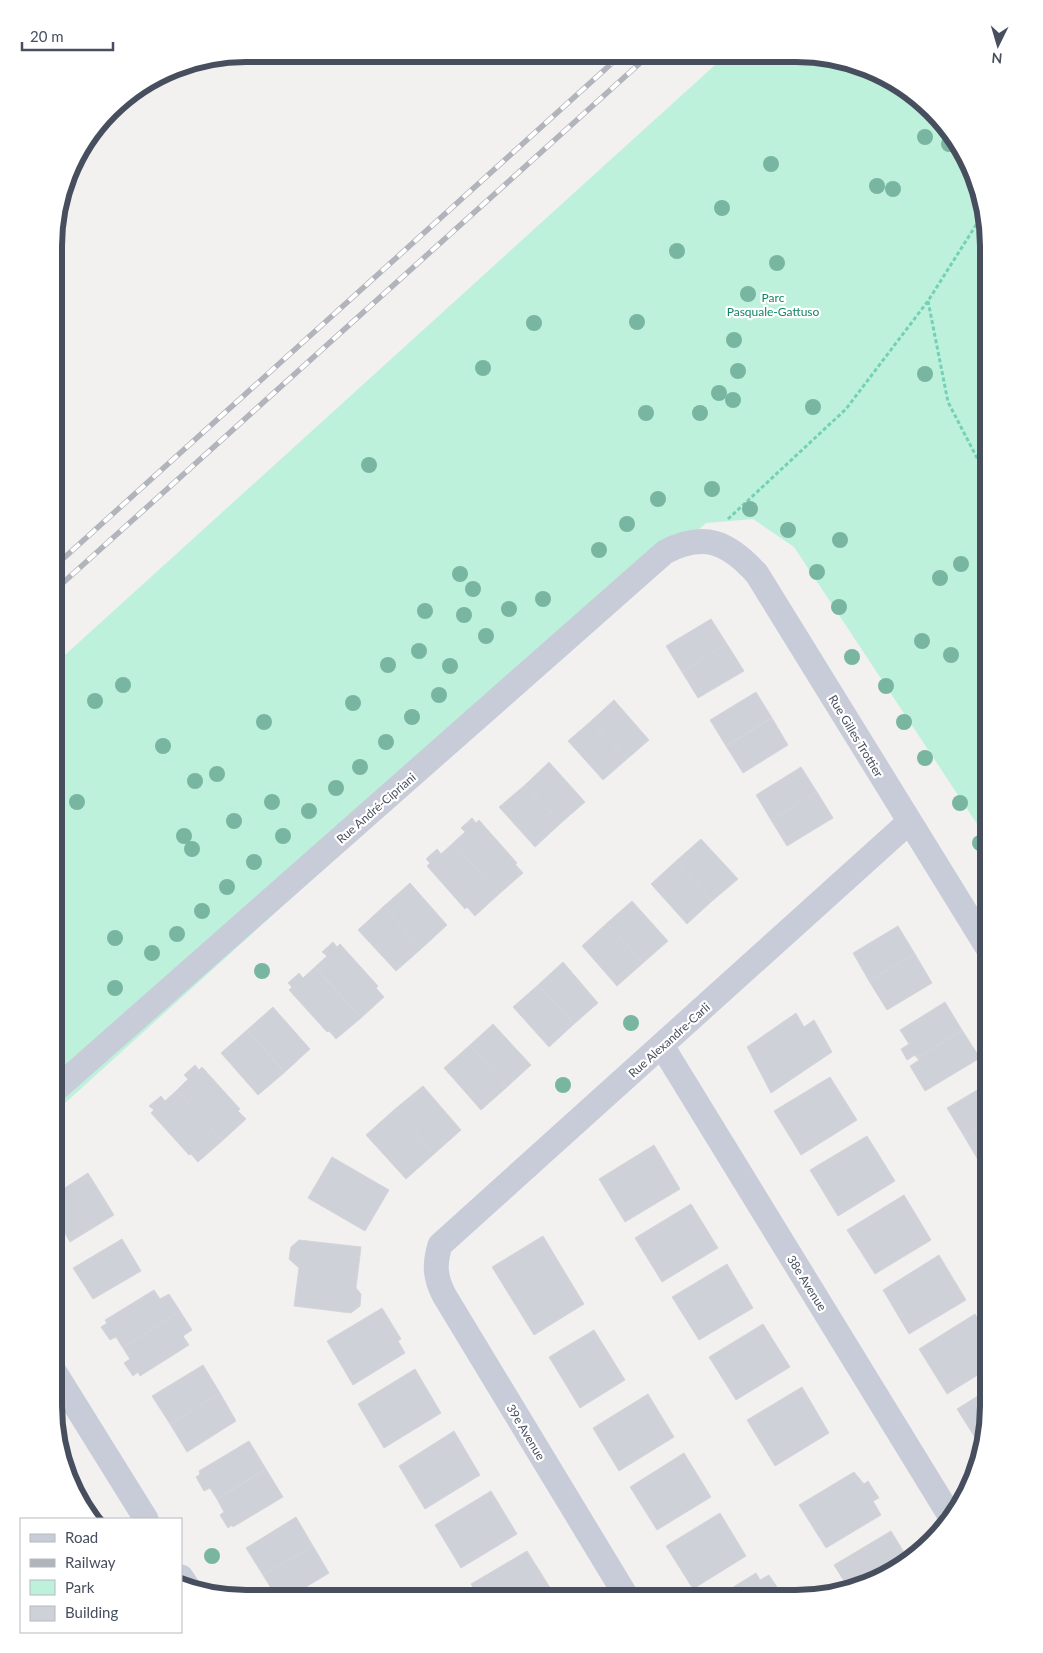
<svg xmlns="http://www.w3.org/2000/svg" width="1043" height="1653" font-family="Lato,sans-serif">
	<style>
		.green { fill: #bef1dc }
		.building { fill: #cfd1d8; stroke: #d4d5dc }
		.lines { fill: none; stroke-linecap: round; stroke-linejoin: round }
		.path { stroke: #74d1b6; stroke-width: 3; stroke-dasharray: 4 2.5; stroke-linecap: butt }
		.street { stroke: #c7ccd8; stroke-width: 25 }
		.rail-casing { stroke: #b2b4bb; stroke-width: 5.5 }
		.rail { stroke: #fff; stroke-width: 4; stroke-dasharray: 11; stroke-linecap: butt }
		.tree { fill: #78b6a2 }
		.labels { text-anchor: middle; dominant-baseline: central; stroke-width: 4.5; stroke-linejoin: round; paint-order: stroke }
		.park-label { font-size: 12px; fill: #138563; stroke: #fff }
		.street-label { font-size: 12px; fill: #474f5f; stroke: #fff }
		.rim { fill: none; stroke: #474f5f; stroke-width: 6 }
	</style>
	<rect width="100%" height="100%" fill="#f3f1f0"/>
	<path class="green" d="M726,55H822L871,69L914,94L950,129L975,173L989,246V842L794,547L753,519L706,523L54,1113L55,664Z"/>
	<path class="building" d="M711,619L727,644L682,672L666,646Z
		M727,644L744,671L698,698L682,672Z
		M756,692L772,718L726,746L710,720Z
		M614,700L649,740L627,759L591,721Z
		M772,718L788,745L743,773L726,746Z
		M591,721L627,759L603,780L568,741Z
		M549,762L585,802L561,823L525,785Z
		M801,767L817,792L771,820L756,795Z
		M525,785L561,823L535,847L499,807Z
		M817,792L833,818L787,846L771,820Z
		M472,818L476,823L479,820L517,863L515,864L523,873L499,894L453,843L465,832L461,828Z
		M701,839L738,879L712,901L676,861Z
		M453,843L499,894L475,916L467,907L465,909L427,866L430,863L426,859L437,849L441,854Z
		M676,861L712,901L687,924L651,884Z
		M410,883L447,925L421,949L384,906Z
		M632,901L668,941L643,963L607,923Z
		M384,906L421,949L396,971L358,930Z
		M607,923L643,963L617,986L582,946Z
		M898,926L915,954L869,981L853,953Z
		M333,942L337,947L340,944L378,986L376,988L384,997L361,1018L315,967L327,956L322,952Z
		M915,954L932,983L887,1010L869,981Z
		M563,962L598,1003L574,1024L538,985Z
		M315,967L361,1018L336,1039L329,1031L327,1032L289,990L292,987L288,983L299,973L303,978Z
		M538,985L574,1024L549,1047L513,1007Z
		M945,1002L962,1030L917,1058L915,1055L907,1060L901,1049L909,1044L900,1030Z
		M273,1007L310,1049L285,1072L247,1030Z
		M796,1013L804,1027L814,1020L832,1052L771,1093L747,1047Z
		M493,1024L531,1065L507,1087L470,1045Z
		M247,1030L285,1072L258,1095L221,1053Z
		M962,1030L980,1058L925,1091L910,1066L919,1060L917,1058Z
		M470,1045L507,1087L481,1110L444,1068Z
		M195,1065L199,1070L202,1067L240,1109L238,1111L246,1119L222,1141L177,1090L188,1079L184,1075Z
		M830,1077L857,1120L801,1155L774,1111Z
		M989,1083V1121L964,1136L947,1108Z
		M423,1086L461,1130L434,1154L395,1109Z
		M177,1090L222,1141L198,1162L191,1154L189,1155L151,1113L154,1110L149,1106L161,1096L165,1101Z
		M395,1109L434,1154L406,1179L366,1135Z
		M989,1121V1161L981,1165L964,1136Z
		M867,1136L895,1181L838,1216L810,1170Z
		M654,1145L680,1189L625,1222L599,1179Z
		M332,1157L389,1190L365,1231L308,1198Z
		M88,1173L114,1215L70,1242L62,1228L56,1231L54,1229V1195Z
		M904,1195L931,1240L875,1274L847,1230Z
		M691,1204L718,1248L662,1282L635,1238Z
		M543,1236L584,1304L534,1335L492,1267Z
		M122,1239L141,1271L93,1299L73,1268Z
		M299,1240L361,1247L356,1288L361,1294L360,1306L351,1313L294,1306L299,1268L289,1259L291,1247Z
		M939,1255L966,1300L909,1334L883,1290Z
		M727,1264L753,1308L699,1340L672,1297Z
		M154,1290L160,1299L169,1294L180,1311L123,1348L116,1337L110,1340L101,1327L107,1323L105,1320Z
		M382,1308L401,1339L398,1341L405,1353L353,1385L327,1341Z
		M180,1311L192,1330L183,1336L189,1345L140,1376L138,1372L133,1376L124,1363L130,1359L123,1348Z
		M975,1314L989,1336V1368L947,1394L919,1349Z
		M763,1324L790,1367L736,1400L709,1357Z
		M594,1330L625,1380L580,1408L549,1357Z
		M203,1365L220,1393L170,1424L152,1396Z
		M415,1369L441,1413L384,1448L358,1404Z
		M802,1387L829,1433L775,1466L747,1420Z
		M989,1389V1420L983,1450L957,1409Z
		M220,1393L236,1421L187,1452L170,1424Z
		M648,1394L674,1437L619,1471L593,1428Z
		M454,1431L480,1475L425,1509L399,1466Z
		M249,1441L266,1469L217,1499L210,1488L204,1491L196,1477L200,1474L199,1471Z
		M684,1453L711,1497L657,1530L630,1487Z
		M266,1469L283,1497L233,1527L232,1525L228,1528L220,1515L224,1512L217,1499Z
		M854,1472L864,1484L868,1481L879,1498L873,1501L881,1515L826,1548L799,1505Z
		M491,1491L517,1534L461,1568L435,1525Z
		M720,1513L746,1556L693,1589L666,1546Z
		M296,1517L313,1546L263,1575L246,1548Z
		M891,1531L910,1562L870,1585L849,1589L834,1565Z
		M313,1546L329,1573L288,1598H277L263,1575Z
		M527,1551L554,1594L547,1599L480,1598L471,1584Z
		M756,1573L760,1580L769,1575L785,1599H714Z"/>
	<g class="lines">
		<path class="path" d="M928,301L948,402L989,481
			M728,519L846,409L928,301L983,214"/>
		<path class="street" d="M662,1046L952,1519
			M54,1091L665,552C705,531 729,543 757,574L989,950
			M54,1371L146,1519
			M181,1577L189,1589
			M628,1599L444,1295C435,1277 434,1265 440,1245L909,822"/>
		<g class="rail-casing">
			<path id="rail" d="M55,566L621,55
				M55,590L649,55"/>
		</g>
		<use href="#rail" class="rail"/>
	</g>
	<g class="tree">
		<circle cx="925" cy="137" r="8"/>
		<circle cx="949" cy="144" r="8"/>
		<circle cx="771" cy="164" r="8"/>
		<circle cx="877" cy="186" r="8"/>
		<circle cx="893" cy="189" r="8"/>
		<circle cx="722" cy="208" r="8"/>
		<circle cx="677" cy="251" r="8"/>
		<circle cx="777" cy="263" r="8"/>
		<circle cx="748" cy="294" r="8"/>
		<circle cx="637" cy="322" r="8"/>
		<circle cx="534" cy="323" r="8"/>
		<circle cx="734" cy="340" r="8"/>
		<circle cx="483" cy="368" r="8"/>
		<circle cx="738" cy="371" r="8"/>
		<circle cx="925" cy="374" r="8"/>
		<circle cx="719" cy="393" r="8"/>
		<circle cx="733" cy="400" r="8"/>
		<circle cx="813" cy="407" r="8"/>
		<circle cx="646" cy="413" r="8"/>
		<circle cx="700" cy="413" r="8"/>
		<circle cx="369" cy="465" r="8"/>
		<circle cx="712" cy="489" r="8"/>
		<circle cx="658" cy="499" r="8"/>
		<circle cx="750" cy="509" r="8"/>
		<circle cx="627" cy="524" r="8"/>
		<circle cx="788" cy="530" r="8"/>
		<circle cx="840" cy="540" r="8"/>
		<circle cx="599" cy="550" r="8"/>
		<circle cx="961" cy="564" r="8"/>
		<circle cx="817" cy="572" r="8"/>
		<circle cx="460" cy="574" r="8"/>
		<circle cx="940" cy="578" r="8"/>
		<circle cx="473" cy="589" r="8"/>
		<circle cx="543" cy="599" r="8"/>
		<circle cx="839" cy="607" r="8"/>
		<circle cx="509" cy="609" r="8"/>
		<circle cx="425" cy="611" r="8"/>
		<circle cx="464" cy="615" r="8"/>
		<circle cx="486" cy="636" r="8"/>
		<circle cx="922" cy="641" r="8"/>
		<circle cx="419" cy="651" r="8"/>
		<circle cx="951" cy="655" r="8"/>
		<circle cx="852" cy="657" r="8"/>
		<circle cx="388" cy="665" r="8"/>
		<circle cx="450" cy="666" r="8"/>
		<circle cx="123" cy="685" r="8"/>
		<circle cx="886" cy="686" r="8"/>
		<circle cx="439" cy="695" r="8"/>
		<circle cx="95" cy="701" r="8"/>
		<circle cx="353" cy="703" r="8"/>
		<circle cx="412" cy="717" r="8"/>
		<circle cx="264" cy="722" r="8"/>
		<circle cx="904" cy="722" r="8"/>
		<circle cx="386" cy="742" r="8"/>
		<circle cx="163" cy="746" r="8"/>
		<circle cx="925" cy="758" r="8"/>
		<circle cx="360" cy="767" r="8"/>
		<circle cx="217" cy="774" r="8"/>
		<circle cx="195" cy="781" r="8"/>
		<circle cx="336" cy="788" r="8"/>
		<circle cx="77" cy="802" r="8"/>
		<circle cx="272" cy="802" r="8"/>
		<circle cx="960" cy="803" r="8"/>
		<circle cx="309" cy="811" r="8"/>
		<circle cx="234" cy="821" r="8"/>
		<circle cx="184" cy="836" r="8"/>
		<circle cx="283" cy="836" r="8"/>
		<circle cx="980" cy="843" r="8"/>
		<circle cx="192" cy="849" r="8"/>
		<circle cx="254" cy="862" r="8"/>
		<circle cx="227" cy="887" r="8"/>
		<circle cx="202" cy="911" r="8"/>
		<circle cx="177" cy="934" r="8"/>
		<circle cx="115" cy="938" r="8"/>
		<circle cx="152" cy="953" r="8"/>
		<circle cx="262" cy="971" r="8"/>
		<circle cx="115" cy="988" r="8"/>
		<circle cx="631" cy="1023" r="8"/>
		<circle cx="563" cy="1085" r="8"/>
		<circle cx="212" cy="1556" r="8"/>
	</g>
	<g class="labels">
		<g class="park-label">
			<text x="773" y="297">Parc<tspan x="773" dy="14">Pasquale-Gattuso</tspan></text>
		</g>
		<g class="street-label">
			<text transform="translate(856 736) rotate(59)">Rue Gilles Trottier</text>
			<text transform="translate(376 808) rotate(-41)">Rue André-Cipriani</text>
			<text transform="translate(669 1040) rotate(-42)">Rue Alexandre-Carli</text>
			<text transform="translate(807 1283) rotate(58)">38e Avenue</text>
			<text transform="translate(526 1432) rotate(59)">39e Avenue</text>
		</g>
	</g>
	<path d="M0 0H1043V1653H0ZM246 62H796A184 184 0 0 1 980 246V1406A184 184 0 0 1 796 1590H246A184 184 0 0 1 62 1406V246A184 184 0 0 1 246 62Z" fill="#fff" fill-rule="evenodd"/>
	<path class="rim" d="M246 62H796A184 184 0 0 1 980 246V1406A184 184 0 0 1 796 1590H246A184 184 0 0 1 62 1406V246A184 184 0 0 1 246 62Z"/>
	<rect x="20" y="1518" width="162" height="115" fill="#ffffff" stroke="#b5b9bf"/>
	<rect x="30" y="1534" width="25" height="8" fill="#c7ccd8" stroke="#b5b9bf"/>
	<text x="65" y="1543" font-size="15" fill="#474f5f">Road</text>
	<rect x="30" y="1559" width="25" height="8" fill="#b2b4bb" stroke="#b5b9bf"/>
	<text x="65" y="1568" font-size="15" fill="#474f5f">Railway</text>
	<rect x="30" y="1580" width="25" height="15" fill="#bef1dc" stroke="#b5b9bf"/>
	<text x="65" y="1593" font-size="15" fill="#474f5f">Park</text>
	<rect x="30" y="1606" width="25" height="15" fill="#cfd1d8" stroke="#b5b9bf"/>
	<text x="65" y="1618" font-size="15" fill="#474f5f">Building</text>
	<g transform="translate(998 45) rotate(185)" stroke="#ffffff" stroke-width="4" paint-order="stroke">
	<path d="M0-4L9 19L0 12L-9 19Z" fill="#474f5f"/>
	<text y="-8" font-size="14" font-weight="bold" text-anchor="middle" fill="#474f5f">N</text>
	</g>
	<path d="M22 42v8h91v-8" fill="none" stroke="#474f5f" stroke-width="2.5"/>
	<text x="30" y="42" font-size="15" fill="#474f5f" stroke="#ffffff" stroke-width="4" paint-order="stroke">20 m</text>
</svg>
